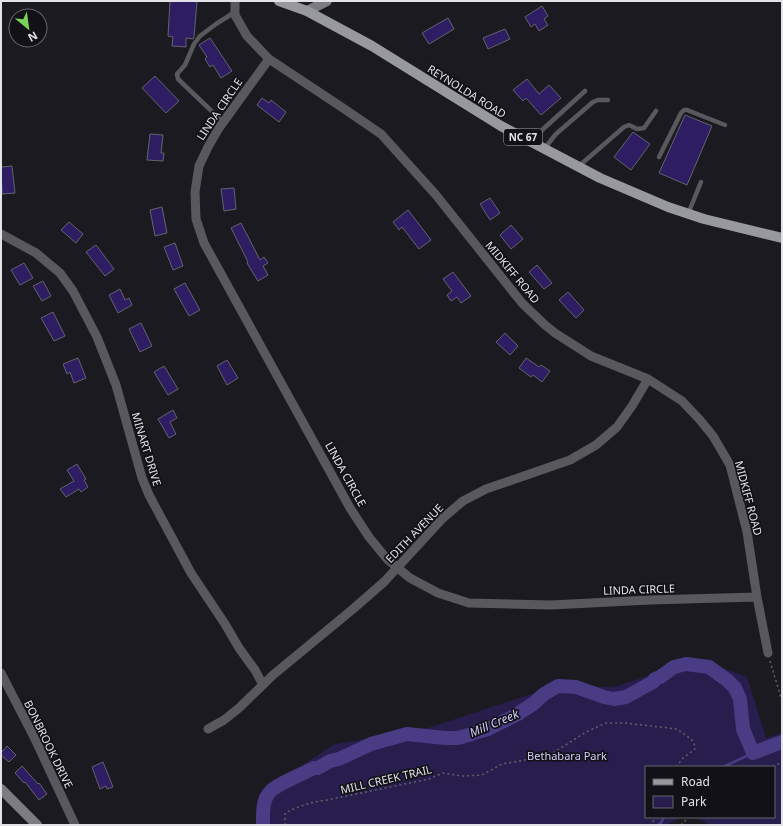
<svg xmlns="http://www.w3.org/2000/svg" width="783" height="826" font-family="'Noto Sans',sans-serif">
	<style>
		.green { fill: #271e4d }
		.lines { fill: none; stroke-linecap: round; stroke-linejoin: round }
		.stream { stroke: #493b84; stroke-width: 2.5 }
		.river { stroke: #493b84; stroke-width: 14 }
		.building { fill: #2e1d63; stroke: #64636b }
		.path { stroke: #626167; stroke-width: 1.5; stroke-dasharray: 2 3; stroke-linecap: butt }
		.lane { stroke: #59595d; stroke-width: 4.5 }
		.street { stroke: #59595d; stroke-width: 9 }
		.secondary { stroke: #7d7c82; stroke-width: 10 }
		.primary { stroke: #98989f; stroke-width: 10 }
		.labels { text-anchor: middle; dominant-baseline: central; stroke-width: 3.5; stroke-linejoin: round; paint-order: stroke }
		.shield { fill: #121118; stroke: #a4a3a9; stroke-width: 1 }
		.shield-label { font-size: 10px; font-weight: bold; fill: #e3e2e7 }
		.street-label { font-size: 11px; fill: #e3e2e7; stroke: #121118 }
		.park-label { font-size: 11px; fill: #d1cef8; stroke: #121118 }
		.water-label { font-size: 12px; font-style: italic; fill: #cfccf6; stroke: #121118 }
	</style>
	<rect width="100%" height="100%" fill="#1b1a21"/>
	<path class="green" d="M699,659L747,677L766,738L782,733V825H710L696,817H774V767H646V817H683L666,825H260L270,786L335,744L422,730L556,686L614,687Z"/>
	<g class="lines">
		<path class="stream" d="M723,767L753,753
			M657,825L661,823L664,817"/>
		<path class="river" d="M263,825C263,814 262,800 270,792C275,785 305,773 314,768H318L330,761L339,759L371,744L407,734L445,738H458L472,734L474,733L488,729L516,715L533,704L544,694L558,686L576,687L604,697L614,699L626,697L653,682L655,679L660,677L674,667L686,664L709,667L727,680L735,688L740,699L743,729L753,753L782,742"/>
	</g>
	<path class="building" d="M170,1H197L194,37L193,39L186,38V47L172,46L173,37L168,36Z
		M542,6L548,16L544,19L548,25L539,31L535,24L531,27L525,17Z
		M448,18L454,29L429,44L422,33Z
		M505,29L510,39L488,49L483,38Z
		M210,38L232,71L221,78L213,65L210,67L205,59L207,57L199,45Z
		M155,76L179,101L166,113L142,88Z
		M527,79L539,94L549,85L561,98L541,115L526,98L523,101L513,90Z
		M262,98L269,103L271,100L286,112L279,122L257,105Z
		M685,115L712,126L687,185L659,173Z
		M633,132L650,144L631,170L614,157Z
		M150,134L163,135L161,153H164L163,161L147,160Z
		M12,166L15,193L2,194L1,167Z
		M234,188L236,209L224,211L221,189Z
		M490,198L500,213L490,220L480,204Z
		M162,207L167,233L155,236L150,210Z
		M408,210L431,240L419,249L402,227L399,230L393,222Z
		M69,222L83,234L76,243L61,230Z
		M241,223L260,260L264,257L268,263L263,266L268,275L258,281L247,263L248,262L231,228Z
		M511,225L523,239L511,249L500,235Z
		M175,243L183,266L173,270L164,247Z
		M96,245L114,269L105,276L86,252Z
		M24,263L33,278L20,285L11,270Z
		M537,265L552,283L544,289L529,272Z
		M453,272L471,296L461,303L457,297L451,301L447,295L452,291L443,279Z
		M43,281L51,296L42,301L33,286Z
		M185,283L200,310L189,316L174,289Z
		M120,289L125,300L129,298L132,305L118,313L109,295Z
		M568,292L584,310L576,318L559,300Z
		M53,312L65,336L54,341L41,318Z
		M141,323L152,346L140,352L129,329Z
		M505,333L518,346L510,355L496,342Z
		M78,358L86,378L74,383L70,372L67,374L63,364Z
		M526,358L539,367L541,365L550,371L542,382L533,375L531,377L519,368Z
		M227,360L238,378L227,385L217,366Z
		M164,366L178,389L168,395L154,372Z
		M173,410L177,418L170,422L176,434L169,438L158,419Z
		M77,464L86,479L84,480L88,487L81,492L79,489L66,497L60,489L74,481L67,470Z
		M7,746L16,755L9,762L1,755V753Z
		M103,762L113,787L107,789L106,786L100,789L92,767Z
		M22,766L38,784L39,783L47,794L39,800L25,782L24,783L15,773Z"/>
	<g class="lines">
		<path class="path" d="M770,661L782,701
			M773,767L782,762
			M653,822L655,817
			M285,825V813C299,806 311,802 327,800L429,779L443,773L463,776L482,775L502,764L531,759L553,753L586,732L606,723H625L677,729L687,736L694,742L695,749L683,758L676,767
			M681,825L689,817"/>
		<path class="lane" d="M223,122L178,79L177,74L185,65L194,44L200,36L216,24L235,12
			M530,141L585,91
			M544,149L556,134L593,102L598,100H608
			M659,157L681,113L684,110H687L725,125
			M579,166L624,127L629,125L637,129L644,128L656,111
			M688,214L701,182"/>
		<path class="street" d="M235,1V15L247,36L269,59L343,108L381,134L436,195L522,303L545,325L555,333L591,356L648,379L682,401L700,420L713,436L730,465L747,532L757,597L768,653
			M269,59L219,128L208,147L199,166L195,192L196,219L204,243L350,508L369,537L387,559L410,578L438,593L469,603L551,605L650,600L757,597
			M1,234L36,253L60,273L73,291L97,337L116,385L142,478L149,495L191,573L225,624L239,648L255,670L263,685
			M1,673L35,739L75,825
			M208,729L224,720L239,708L273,675L353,609L384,582L443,518L463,501L486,489L570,460L596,445L617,427L632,406L648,379"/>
		<path class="secondary" d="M307,11L327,1
			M1,789L37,825"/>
		<path class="primary" d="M279,1L307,11L372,46L501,126L600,178L668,207L704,219L782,238"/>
	</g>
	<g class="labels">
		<rect class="shield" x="504" y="129" width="38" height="16" rx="3"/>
		<g class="shield-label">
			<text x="523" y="137">NC 67</text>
		</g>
		<g class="street-label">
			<text transform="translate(467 91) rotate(32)">REYNOLDA ROAD</text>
			<text transform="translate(219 109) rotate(-56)">LINDA CIRCLE</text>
			<text transform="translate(513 272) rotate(50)">MIDKIFF ROAD</text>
			<text transform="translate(147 449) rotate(73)">MINART DRIVE</text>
			<text transform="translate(346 474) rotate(61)">LINDA CIRCLE</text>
			<text transform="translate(749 498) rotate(75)">MIDKIFF ROAD</text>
			<text transform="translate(414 533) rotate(-46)">EDITH AVENUE</text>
			<text transform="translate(639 589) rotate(-2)">LINDA CIRCLE</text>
			<text transform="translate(49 744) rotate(64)">BONBROOK DRIVE</text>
			<text transform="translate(386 779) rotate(-13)">MILL CREEK TRAIL</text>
		</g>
		<g class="park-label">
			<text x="567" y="755">Bethabara Park</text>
		</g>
		<g class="water-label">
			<text transform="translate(494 723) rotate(-23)">Mill Creek</text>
		</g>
	</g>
	<rect width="783" height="826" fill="none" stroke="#e3e2e7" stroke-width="4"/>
	<rect x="645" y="766" width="130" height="52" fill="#121118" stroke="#66656b"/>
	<rect x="653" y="779" width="20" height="6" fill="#98989f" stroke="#66656b"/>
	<text x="681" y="786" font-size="12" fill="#e3e2e7">Road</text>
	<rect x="653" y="796" width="20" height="12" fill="#271e4d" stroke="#66656b"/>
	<text x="681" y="806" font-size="12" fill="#e3e2e7">Park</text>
	<g transform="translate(28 28) rotate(151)"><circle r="19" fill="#121118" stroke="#66656b"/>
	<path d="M0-3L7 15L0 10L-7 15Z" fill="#77d259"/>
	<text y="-6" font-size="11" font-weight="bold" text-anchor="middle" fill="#e3e2e7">N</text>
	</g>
</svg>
